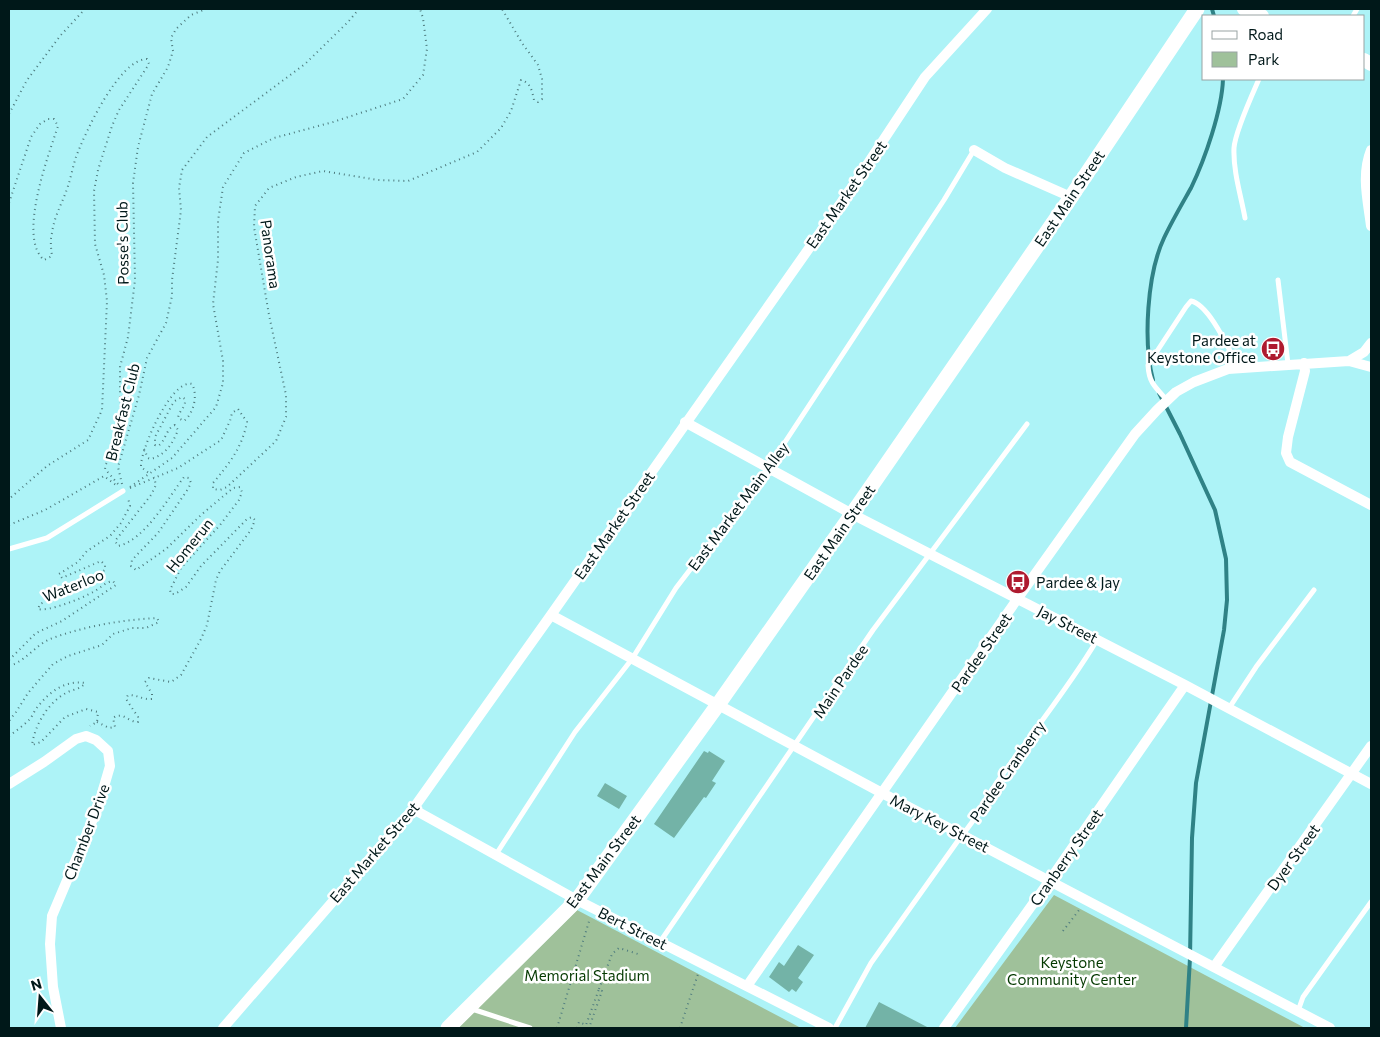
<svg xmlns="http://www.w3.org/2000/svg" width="1380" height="1037" font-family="Commissioner,sans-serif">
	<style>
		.green { fill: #9fc19a }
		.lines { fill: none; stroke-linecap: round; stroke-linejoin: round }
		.stream { stroke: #2f8286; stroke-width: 4 }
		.building { fill: #73b3a7 }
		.path { stroke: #4e7b7e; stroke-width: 2; stroke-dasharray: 1 4; stroke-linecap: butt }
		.service { stroke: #fff; stroke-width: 5 }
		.minor { stroke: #fff; stroke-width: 10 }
		.tertiary { stroke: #fff; stroke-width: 14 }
		.secondary { stroke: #fff; stroke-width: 15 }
		.labels { text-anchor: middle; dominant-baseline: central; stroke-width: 5; stroke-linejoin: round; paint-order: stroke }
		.street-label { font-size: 15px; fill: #001819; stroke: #fff }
		.poi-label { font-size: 15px; fill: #001819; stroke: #fff; text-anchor: end }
		.park-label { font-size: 15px; fill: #043900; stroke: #fff }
	</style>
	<rect width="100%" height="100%" fill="#adf3f7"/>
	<path class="green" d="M1054,895L1305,1028H955Z
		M577,910L801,1028H458Z"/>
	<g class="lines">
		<path class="stream" d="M1212,9L1214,16
			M1153,380C1143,342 1147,274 1164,238C1172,221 1182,204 1191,188C1205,159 1222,110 1223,79
			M1159,393L1180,434L1215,510L1226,559L1227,600L1224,630L1196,783L1192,838L1190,958L1186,1028"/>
	</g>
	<path class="building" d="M704,751L708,753L709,751L725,761L712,781L716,783L706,798L704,797L674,838L654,824Z
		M605,783L627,796L619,809L597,796Z
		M798,945L814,955L798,978L803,982L796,992L792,989L789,992L769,977L779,962L784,966Z
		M879,1002L929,1028H865Z"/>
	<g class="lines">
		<path class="path" d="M9,114L27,80L60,36L85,9
			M9,203L31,137L40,124L48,119H54L58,126C49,154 17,237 44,260L52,256C51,248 50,240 52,233C54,216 63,202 68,186C71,177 73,166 76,157C85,133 119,59 147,59L149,64L119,110L112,126L98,170L94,191L95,244L104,275L107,301L102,410L88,440L47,466L9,499
			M144,449L148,458L150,459C165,456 173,443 178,430L175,425C166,428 166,441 158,446L155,445V437L172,405L175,401L182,397L185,399C186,408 179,410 178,418L184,421C194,413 198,395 192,384C172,378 140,450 141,467L150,474
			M118,484L105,469L106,464L112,455L120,432L121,414L120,396V367L128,337L135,280L133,183L138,147L152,94L168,67L173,51L171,38L176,29L191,15L206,9
			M122,484L118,467L139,395L147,358L166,323L172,296V280L181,210L179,188L182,170L207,137L305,64L348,22L359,9
			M130,487L172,458L216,407L223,383V361L213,304L218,260V221L223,187L244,153L274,138L333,122L403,99L423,75L427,49L423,18L420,9
			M130,488L178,468L221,440L230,421L232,413L238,409L247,422C242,448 229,464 213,483V489L220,490L227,487L276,441L286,417V395L269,315L254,227L255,206L269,188L296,177L323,171L378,180L408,181L477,152L501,128L511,111L521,80C531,83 532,91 534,100L538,102L542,99V79L538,65L522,43L502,9
			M9,525L45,510L104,476L116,485
			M9,660L36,633L62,621L116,585L113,581C105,582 101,588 93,592C83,598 48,612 38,609L40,604L61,594L105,570V565L101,561L62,578L59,574L78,562L87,551L110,536L121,523L130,506L128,498
			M9,665C20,666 37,644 50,639C85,626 121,620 157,618L159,622L146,628H132L113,634L102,645L68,656L53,664L28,693L16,712L9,721
			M97,722L109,728L115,727L113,718C123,711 128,722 138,722V717L126,699L128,695C139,695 142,700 152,699V694L145,682L149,678L171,682L181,675L201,639L207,625L216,580L220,571L251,530L255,520L252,517L247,519L201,566L186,587L175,594H171L170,590L181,568L220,525L239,500L242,492L240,487L233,488L201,515L166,549L136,570L131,566L132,560L158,533L188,489L191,483L189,478L184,477C169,497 144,541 118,546L115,541L151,495L156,485L154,477
			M9,736C16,731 24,725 30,719C33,715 35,709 39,705C51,691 65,680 85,683C81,689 74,689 68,692C49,701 35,724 32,745L41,742L65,717L86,709L98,712L97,722L90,726
			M1063,931L1079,910
			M599,989L612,954L619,948L641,955
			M557,1028L590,918
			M577,1028L579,1022L586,1025L599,989L602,991L589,1028
			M680,1028L698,974"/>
		<path class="service" d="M1353,16L1357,9
			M1245,218C1241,196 1233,171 1234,148C1235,132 1252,95 1259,79
			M1278,280L1288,364
			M1167,400C1155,387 1149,383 1148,365L1186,307L1191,301C1210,305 1230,352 1239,368
			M9,549L47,538L123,491
			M1229,708L1256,667L1314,590
			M495,856L575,732L632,659L676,588L768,468L944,200L974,150
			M660,942L873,630L1027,424
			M472,1009L530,1028
			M1298,1011L1303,997L1371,902
			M835,1028L871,963L962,835C977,819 985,799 998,781C1031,734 1068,689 1097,640"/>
		<path class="minor" d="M974,150L1005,168L1071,197
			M1371,150C1361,175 1368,201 1371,226
			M1349,361L1364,352L1371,343
			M1304,363L1305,371L1288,437L1286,453L1290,462L1371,505
			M685,422L852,514L1185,685L1371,784
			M551,615L882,793L1330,1028
			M9,784L44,762L76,739L86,736L96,740L108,751L110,766L98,807L52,916L50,944L53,987L61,1028
			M413,809L577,900L829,1028
			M1214,967L1371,746
			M747,986L1018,598L1135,434L1157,410L1176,392L1194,382L1228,369L1349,361L1371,367
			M223,1028L413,809L551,615L855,183L925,77L987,9
			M944,1028L1050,880L1185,685"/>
		<path class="tertiary" d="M1244,9L1262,16
			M1364,60L1371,64"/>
		<path class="secondary" d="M448,1028L577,900L717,706L852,514L1071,197L1197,9"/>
	</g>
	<defs>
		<g id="bus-disc" transform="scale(1.25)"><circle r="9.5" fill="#ae1a2f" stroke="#fff"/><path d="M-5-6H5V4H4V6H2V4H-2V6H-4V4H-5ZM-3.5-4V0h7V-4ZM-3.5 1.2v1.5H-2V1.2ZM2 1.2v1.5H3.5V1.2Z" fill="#fff"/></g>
	</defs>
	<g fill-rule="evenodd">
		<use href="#bus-disc" x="1273" y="349"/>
		<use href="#bus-disc" x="1018" y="582"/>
	</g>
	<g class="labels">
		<g class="street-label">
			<text transform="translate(846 194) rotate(-55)">East Market Street</text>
			<text transform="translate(1069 198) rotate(-56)">East Main Street</text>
			<text transform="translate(122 243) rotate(-91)">Posse's Club</text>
			<text transform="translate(271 254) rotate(82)">Panorama</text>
			<text transform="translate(122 412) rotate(-76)">Breakfast Club</text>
			<text transform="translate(738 506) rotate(-53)">East Market Main Alley</text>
			<text transform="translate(614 525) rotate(-55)">East Market Street</text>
			<text transform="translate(839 532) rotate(-55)">East Main Street</text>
			<text transform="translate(189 545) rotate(-51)">Homerun</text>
			<text transform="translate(73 585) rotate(-22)">Waterloo</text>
			<text transform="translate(1068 624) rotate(27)">Jay Street</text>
			<text transform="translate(981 652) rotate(-55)">Pardee Street</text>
			<text transform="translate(840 681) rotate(-56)">Main Pardee</text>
			<text transform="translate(1007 771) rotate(-55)">Pardee Cranberry</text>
			<text transform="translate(940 823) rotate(27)">Mary Key Street</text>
			<text transform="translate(86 832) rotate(-69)">Chamber Drive</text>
			<text transform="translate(374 852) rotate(-49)">East Market Street</text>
			<text transform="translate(1066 857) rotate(-55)">Cranberry Street</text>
			<text transform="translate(1293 857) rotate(-54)">Dyer Street</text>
			<text transform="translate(603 861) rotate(-53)">East Main Street</text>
			<text transform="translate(633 928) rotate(27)">Bert Street</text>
		</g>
		<g class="poi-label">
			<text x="1256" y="340">Pardee at<tspan x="1256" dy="17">Keystone Office</tspan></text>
			<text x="1036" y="582" text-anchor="start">Pardee &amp; Jay</text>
		</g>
		<g class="park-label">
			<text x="1072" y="962">Keystone<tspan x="1072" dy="17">Community Center</tspan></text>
			<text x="587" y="975">Memorial Stadium</text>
		</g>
	</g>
	<rect width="1380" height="1037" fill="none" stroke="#001819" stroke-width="20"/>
	<rect x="1202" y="15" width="162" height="65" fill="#ffffff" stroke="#99a3a3"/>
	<rect x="1212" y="31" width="25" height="8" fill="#ffffff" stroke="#99a3a3"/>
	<text x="1248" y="40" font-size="15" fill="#001819">Road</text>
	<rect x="1212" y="52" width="25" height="15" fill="#9fc19a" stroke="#99a3a3"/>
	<text x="1248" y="65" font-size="15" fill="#001819">Park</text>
	<g transform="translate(40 997) rotate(343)" stroke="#ffffff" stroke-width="4" paint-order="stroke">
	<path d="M0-4L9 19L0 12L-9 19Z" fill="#001819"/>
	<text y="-8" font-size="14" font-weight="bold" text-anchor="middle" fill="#001819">N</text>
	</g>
</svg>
